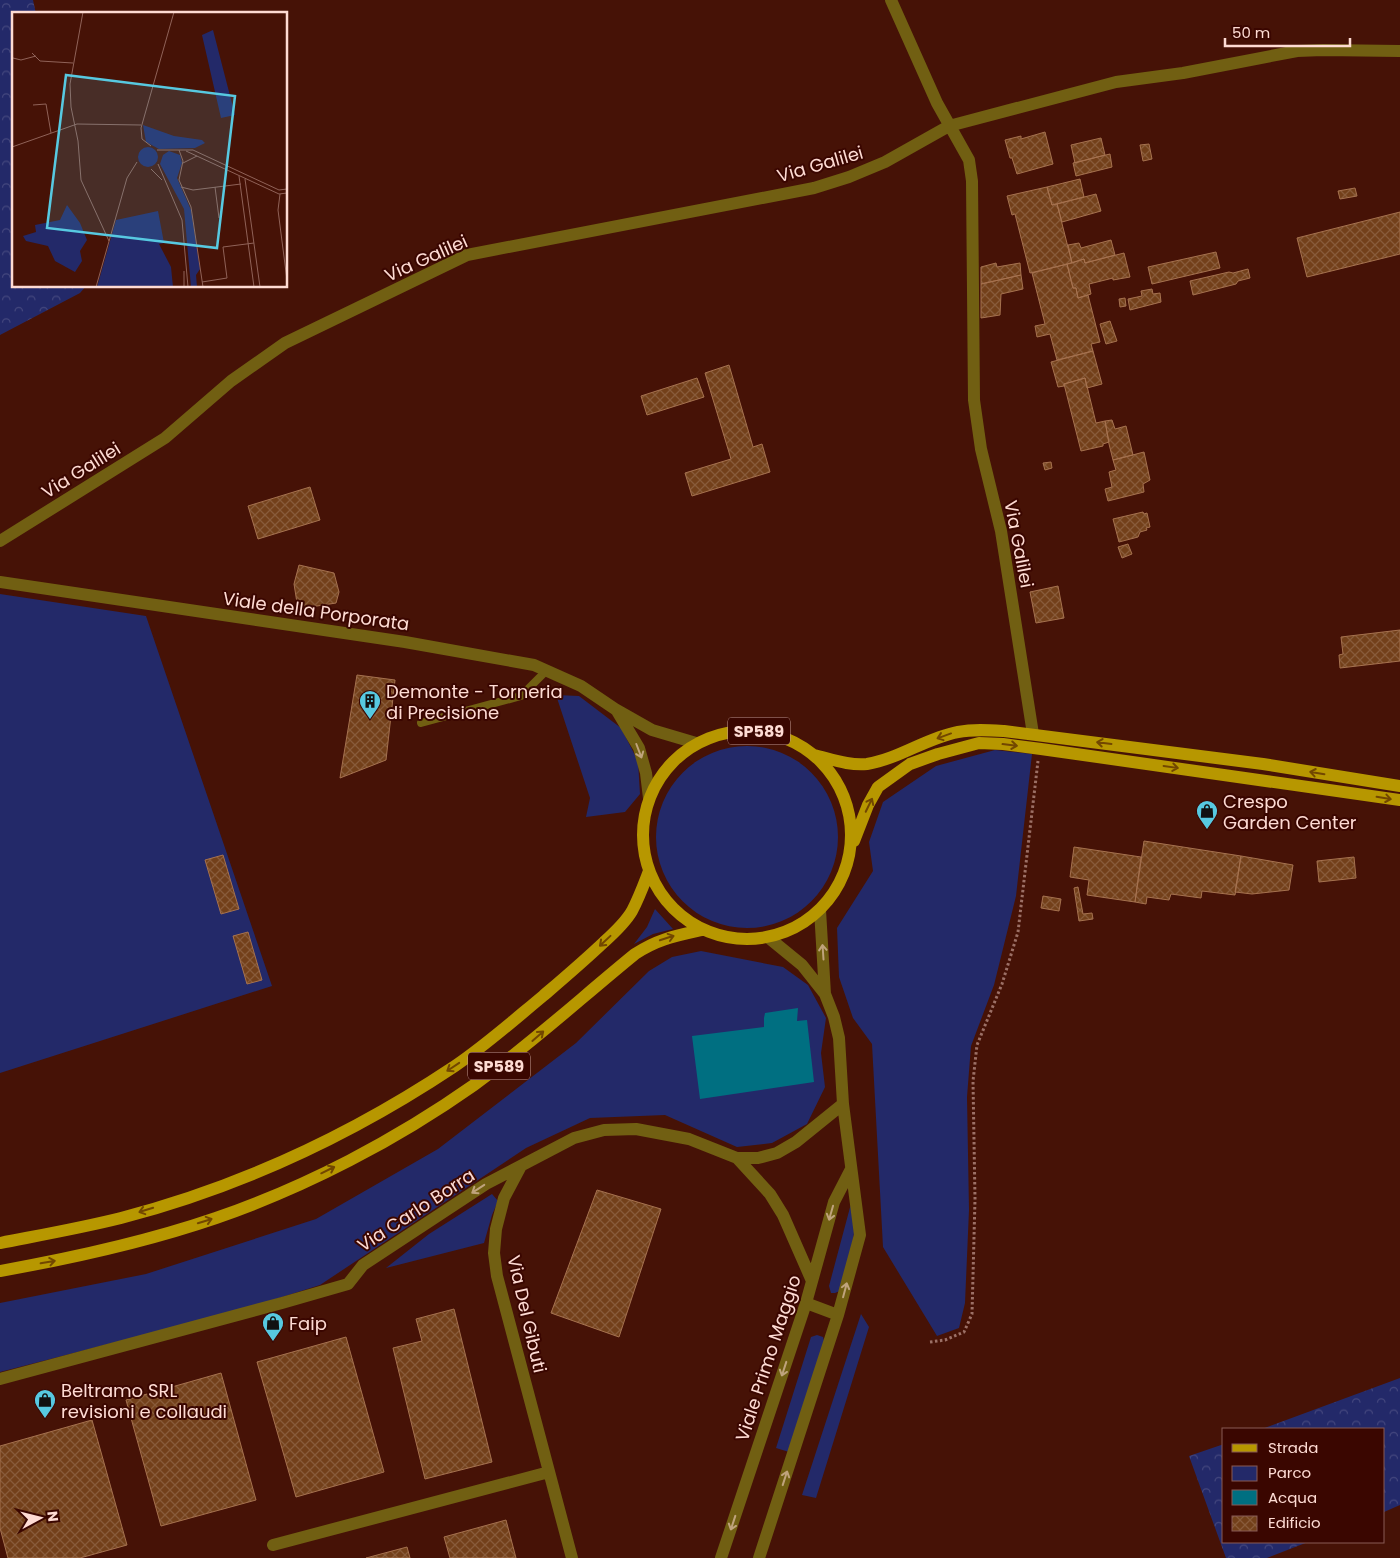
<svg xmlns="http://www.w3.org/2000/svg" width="1400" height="1558" font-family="Poppins,sans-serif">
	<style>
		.green { fill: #232969 }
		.forest { fill: url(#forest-crowns) }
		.water { fill: #006f81 }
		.building { fill: url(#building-cross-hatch); stroke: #a6724f }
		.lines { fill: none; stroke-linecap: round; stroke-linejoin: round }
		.path { stroke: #9c7066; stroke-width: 3; stroke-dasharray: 2.5 2.5; stroke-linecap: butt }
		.service { stroke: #715f12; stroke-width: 8 }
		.minor { stroke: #715f12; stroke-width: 12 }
		.tertiary { stroke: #715f12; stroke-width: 12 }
		.primary { stroke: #b79700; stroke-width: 12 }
		.oneway { stroke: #724700 }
		.oneway2 { stroke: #bfa37c }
		.labels { text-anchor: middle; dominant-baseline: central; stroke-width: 4; stroke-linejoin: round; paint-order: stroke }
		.shield { fill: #3a0600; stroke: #c39b94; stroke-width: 1 }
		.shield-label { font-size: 16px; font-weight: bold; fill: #fedbd3 }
		.street-label { font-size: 18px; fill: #fedbd3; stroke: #3a0600 }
		.poi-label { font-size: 18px; fill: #fedbd3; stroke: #3a0600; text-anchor: start }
		.inset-road { fill: none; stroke: #906258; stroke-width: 1 }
		.view { fill: #57c9e1; fill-opacity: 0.15; stroke: #57c9e1; stroke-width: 2.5 }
		.inset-edge { fill: none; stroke: #fedbd3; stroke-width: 2.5 }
	</style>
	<defs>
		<pattern id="forest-crowns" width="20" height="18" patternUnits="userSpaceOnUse" patternTransform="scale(1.25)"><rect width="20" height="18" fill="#232969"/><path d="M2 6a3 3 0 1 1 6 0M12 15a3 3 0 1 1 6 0" fill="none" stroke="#44477e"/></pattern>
		<pattern id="building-cross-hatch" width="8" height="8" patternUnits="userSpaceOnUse" patternTransform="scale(1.25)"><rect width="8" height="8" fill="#73401a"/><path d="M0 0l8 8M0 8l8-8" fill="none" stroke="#885b3a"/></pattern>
	</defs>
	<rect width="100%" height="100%" fill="#461206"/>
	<path class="green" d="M0,594L146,616L272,986L0,1073Z
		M556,695L579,696L621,728L638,761L640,794L625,812L586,817L590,798Z
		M656 837a91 91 0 1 1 182 0a91 91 0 1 1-182 0Z
		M995,750L1032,754L1016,896L994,985L971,1046L967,1097L969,1210L965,1303L959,1328L937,1336L883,1247L872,1044L853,1018L839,977L837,928L873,871L869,842L883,802L936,766Z
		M655,909L673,929L653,934L634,944L647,927Z
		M701,951L783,967L808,985L826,1018L821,1053L825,1087L807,1124L772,1143L737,1147L665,1115L590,1118L526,1148L320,1285L241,1310L0,1372V1303L146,1274L316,1219L438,1149L576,1043L649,971L672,957Z
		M492,1194L498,1201L492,1215L484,1243L386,1268L429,1234Z
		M852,1200L854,1232L852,1254L842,1290L835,1293H831L829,1286Z
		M861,1314L869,1327L816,1498L802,1495Z
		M817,1335L823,1337L825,1344L789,1452L776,1448L811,1337Z"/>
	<path class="forest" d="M0,0H33L36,14H14V286H86L80,293L0,335Z
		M1400,1378V1505L1384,1512V1429H1262Z
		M1224,1444V1542H1308L1267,1558H1226L1189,1456Z"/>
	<path class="water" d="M798,1008L797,1021L807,1020L814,1082L700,1099L692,1036L764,1027V1018L765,1013Z"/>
	<path class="building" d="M1045,132L1053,164L1017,174L1012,158H1010L1005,140L1021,136V139Z
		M1101,138L1105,155L1075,163L1071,145Z
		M1149,144L1152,159L1143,161L1140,145Z
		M1110,154L1112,167L1076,176L1073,163Z
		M1080,179L1084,197L1052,205L1047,187Z
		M1047,187L1052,205L1057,204L1072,263L1030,273L1015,214L1012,215L1007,196Z
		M1355,188L1357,196L1340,199L1338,191Z
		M1096,194L1101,211L1062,222L1057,204Z
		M1400,212V254L1307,277L1297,238Z
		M1111,240L1115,255L1085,263L1084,259L1072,263L1068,245L1079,243L1081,248Z
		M1216,252L1220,268L1152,284L1148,267Z
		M1124,253L1130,277L1113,280V278L1089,284L1091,294L1078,298L1076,288H1073L1067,264L1084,259L1085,263Z
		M996,263L997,267L1020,263L1021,275L981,284V267Z
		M1067,264L1073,288H1076L1078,298L1088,295L1100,342L1091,344L1093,351L1057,360L1050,334L1037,337L1035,326L1045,324L1032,273Z
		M1248,269L1250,278L1238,281L1236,284L1193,295L1190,281L1229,272L1233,273Z
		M1021,275L1023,289L1001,294L1000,315L981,318V284Z
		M1152,289L1153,294L1160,293L1161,302L1130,310L1128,299L1142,296L1141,291Z
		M1125,298L1126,306L1120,307L1119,299Z
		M1110,321L1117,341L1106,344L1100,324Z
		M1093,351L1102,384L1087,388L1085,378L1064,384V386L1058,387L1051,362Z
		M729,365L753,447L762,444L770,472L692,496L685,473L731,459L705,373Z
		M697,378L704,397L647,415L641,396Z
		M1085,378L1096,423L1105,421L1109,442L1103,444V446L1081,451L1064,384Z
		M1112,420L1115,429L1126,426L1133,455L1113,460L1109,444L1105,421Z
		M1144,452L1150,480L1143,484L1144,492L1108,501L1105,489L1112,487L1109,472L1116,470L1113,460Z
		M1051,462L1052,468L1045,470L1043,463Z
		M310,487L320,520L258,539L248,506Z
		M1143,512L1144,514L1147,513L1150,527L1146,528L1147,530L1140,532L1138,537L1119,542L1113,519Z
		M1128,544L1132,554L1122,558L1118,547Z
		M299,565L334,573L339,592L336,603L298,609L294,584Z
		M1058,586L1064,618L1036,623L1030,592Z
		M1400,630V661L1340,668L1339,655L1343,654L1341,637Z
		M357,675L395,680L386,760L340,778Z
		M1144,841L1241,856L1235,895L1202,891L1201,898L1171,894L1169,900L1147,897L1146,904L1135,902Z
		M1074,847L1141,857L1135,902L1087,895L1089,880L1070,877Z
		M223,855L239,909L221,914L205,860Z
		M1241,856L1293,865L1289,890L1252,894L1235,892Z
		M1354,857L1356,878L1319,882L1317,861Z
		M1078,887L1083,914L1092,913L1093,919L1079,921L1074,888Z
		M1043,896L1061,899L1059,911L1041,908Z
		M248,932L262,980L247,984L233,936Z
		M597,1190L661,1209L619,1337L551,1313Z
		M454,1309L492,1462L425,1479L393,1348L422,1341L416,1319Z
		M346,1337L384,1472L296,1497L257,1362Z
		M221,1373L256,1500L161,1526L126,1400Z
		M92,1420L127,1545L80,1558H8L0,1528V1446Z
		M506,1520L516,1558H450L444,1537Z
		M407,1547L410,1558H366Z"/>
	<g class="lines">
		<path class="path" d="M930,1342L945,1340L964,1332L972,1314L975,1199L973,1081L977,1045L1002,984L1018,932L1038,761"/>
		<path class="service" d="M421,723L521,696L546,671"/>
		<path class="minor" d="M891,0L937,103L969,160L972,181L974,400L981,449L1001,531L1033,734
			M0,541L165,438L231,381L285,343L467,255L814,188L849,177L885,162L949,126L1116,82L1183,73L1297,51L1323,50L1400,51
			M769,938L802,965L825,994
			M737,1158L770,1194L783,1215L812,1281
			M521,1166L504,1198L496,1229L494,1253L497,1276L572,1558
			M806,1303L838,1315
			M0,1379L282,1303L348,1284L363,1265L486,1184L574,1138L604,1130L636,1129L689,1139L737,1158H758L777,1153L796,1142L843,1104
			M273,1545L549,1472
			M721,1558L806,1303L834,1202L851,1169
			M759,1558L838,1315L860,1235L843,1104L839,1038L834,1017L825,994L820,910"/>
		<path class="tertiary" d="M0,582L405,642L534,665L581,686L615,709L652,730L696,743
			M617,711L639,748L646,773L649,798"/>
		<path class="primary" d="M643 835a104 104 0 1 1 208 0a104 104 0 1 1-208 0Z
			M814,755C831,759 850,766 867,764C899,759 926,738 958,732C973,729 988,730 1004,731L1263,764L1400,786
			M854,841L868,805L878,787L910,764L938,754L979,743L1003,744L1041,749L1400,800
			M0,1243C41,1235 81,1228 121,1218C240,1187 353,1134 455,1066C486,1045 514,1020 543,996C564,978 584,961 604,942C614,933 625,923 632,911C639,898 644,884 649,871
			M0,1271C73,1258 146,1242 216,1218C306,1187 396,1140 474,1085C530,1045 581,998 635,954C658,939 675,936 702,930"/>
	</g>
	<defs><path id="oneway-shaft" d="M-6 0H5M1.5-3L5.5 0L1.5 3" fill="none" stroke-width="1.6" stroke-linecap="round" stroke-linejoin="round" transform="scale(1.25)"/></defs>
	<g class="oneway">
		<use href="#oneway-shaft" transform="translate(944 736) rotate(160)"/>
		<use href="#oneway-shaft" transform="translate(1104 743) rotate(-173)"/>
		<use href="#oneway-shaft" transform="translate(1010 745) rotate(7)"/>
		<use href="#oneway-shaft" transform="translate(1171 767) rotate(8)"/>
		<use href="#oneway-shaft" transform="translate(1317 773) rotate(-171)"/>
		<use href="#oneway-shaft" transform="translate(1384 798) rotate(9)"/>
		<use href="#oneway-shaft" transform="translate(869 805) rotate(-64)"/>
		<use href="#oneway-shaft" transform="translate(667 938) rotate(-18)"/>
		<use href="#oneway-shaft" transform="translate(605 941) rotate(137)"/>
		<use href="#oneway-shaft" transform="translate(538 1036) rotate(-41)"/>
		<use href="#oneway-shaft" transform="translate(453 1067) rotate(146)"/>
		<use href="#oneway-shaft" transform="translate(328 1170) rotate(-26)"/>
		<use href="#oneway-shaft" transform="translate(146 1210) rotate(163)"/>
		<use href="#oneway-shaft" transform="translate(205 1221) rotate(-17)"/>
		<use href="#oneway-shaft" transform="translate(48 1262) rotate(-10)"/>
	</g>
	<g class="oneway2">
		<use href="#oneway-shaft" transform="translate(639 751) rotate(69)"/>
		<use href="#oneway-shaft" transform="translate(823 952) rotate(-94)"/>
		<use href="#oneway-shaft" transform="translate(478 1189) rotate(147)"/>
		<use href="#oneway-shaft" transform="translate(831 1213) rotate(106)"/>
		<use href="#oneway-shaft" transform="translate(845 1290) rotate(-75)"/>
		<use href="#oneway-shaft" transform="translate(784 1369) rotate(108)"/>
		<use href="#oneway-shaft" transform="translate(785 1478) rotate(-72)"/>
		<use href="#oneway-shaft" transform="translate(733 1523) rotate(108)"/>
	</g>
	<defs>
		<g id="building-pin" transform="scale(1.125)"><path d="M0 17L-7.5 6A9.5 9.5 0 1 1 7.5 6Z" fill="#57c9e1" stroke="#3a0600"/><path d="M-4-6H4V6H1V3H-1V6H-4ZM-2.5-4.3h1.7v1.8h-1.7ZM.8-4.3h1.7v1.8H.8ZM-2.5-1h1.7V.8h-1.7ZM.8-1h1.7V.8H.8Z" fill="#111"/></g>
		<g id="shop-pin" transform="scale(1.125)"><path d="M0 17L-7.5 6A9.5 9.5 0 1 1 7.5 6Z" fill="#57c9e1" stroke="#3a0600"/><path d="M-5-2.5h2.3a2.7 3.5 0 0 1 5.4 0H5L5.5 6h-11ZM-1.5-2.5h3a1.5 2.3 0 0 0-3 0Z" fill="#111"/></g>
	</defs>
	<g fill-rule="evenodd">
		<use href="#building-pin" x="370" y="701"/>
		<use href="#shop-pin" x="1207" y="811"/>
		<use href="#shop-pin" x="273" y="1323"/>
		<use href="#shop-pin" x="45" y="1400"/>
	</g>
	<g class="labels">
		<g class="shield">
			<rect x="728" y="717.5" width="62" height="27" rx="4"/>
			<rect x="468" y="1052.5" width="62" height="27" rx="4"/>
		</g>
		<g class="shield-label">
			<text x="759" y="731">SP589</text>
			<text x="499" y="1066">SP589</text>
		</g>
		<g class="street-label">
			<text transform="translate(820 164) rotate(-16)">Via Galilei</text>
			<text transform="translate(426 258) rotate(-24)">Via Galilei</text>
			<text transform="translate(81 470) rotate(-32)">Via Galilei</text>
			<text transform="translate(1019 544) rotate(79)">Via Galilei</text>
			<text transform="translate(316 611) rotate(8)">Viale della Porporata</text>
			<text transform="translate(416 1210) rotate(-33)">Via Carlo Borra</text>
			<text transform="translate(527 1314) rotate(77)">Via Del Gibuti</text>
			<text transform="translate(768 1358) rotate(-72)">Viale Primo Maggio</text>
		</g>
		<g class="poi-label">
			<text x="386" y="691">Demonte - Torneria<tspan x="386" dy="21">di Precisione</tspan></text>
			<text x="1223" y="801">Crespo<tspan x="1223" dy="21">Garden Center</tspan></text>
			<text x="289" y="1323">Faip</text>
			<text x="61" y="1390">Beltramo SRL<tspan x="61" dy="21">revisioni e collaudi</tspan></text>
		</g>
	</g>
	<g transform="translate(12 12)">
		<rect width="275" height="275" fill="#461206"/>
		<path d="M131,113L162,124L190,128L193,131L183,136L147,137L134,130ZM126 145a10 10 0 1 1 20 0a10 10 0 1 1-20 0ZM157,139L168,143L170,151L165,166L179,198L188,257L184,263L185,275H179L172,197L148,152L151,143ZM146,199L152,231L147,232L159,255L161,275H85L104,208Z" fill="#232969"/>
		<path d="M201,18L223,103L209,106L190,23ZM55,193L68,211L75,228L68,239L70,249L63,260L43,249L36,234L14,229L11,224L24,220L23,213L48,208Z" fill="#232969"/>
		<path class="inset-road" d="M71,0L58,72L59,95L66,129L69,168L97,229M20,41L28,49L61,51M1,46L9,48L24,44M21,93L34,92L39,121M139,134L130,127L129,116L162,0M0,135L65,112L129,113M145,138H181L267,178L275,177M167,138L171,149L167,168L179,195L191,275M174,139L267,182L275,181M171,151L185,144M146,152L170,208L176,275M139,157L150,168M227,164L242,275M233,167L248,275M169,175L181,178L229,172M203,175L207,206M268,182L266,198L275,268M172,259V275M190,270L215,266L211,235L242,231M84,275L115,166L125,150"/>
		<path class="view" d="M54,63L223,84L205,236L35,216Z"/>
		<rect width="275" height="275" class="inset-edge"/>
	</g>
	<rect x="1222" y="1428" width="162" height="115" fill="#3a0600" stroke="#885b54"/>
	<rect x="1232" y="1444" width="25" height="8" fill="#b79700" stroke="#885b54"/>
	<text x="1268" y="1453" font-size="15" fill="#fedbd3">Strada</text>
	<rect x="1232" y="1466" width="25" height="15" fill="#232969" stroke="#885b54"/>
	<text x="1268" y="1478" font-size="15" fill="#fedbd3">Parco</text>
	<rect x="1232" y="1490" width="25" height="15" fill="#006f81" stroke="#885b54"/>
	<text x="1268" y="1503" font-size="15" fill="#fedbd3">Acqua</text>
	<rect x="1232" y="1516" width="25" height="15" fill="url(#building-cross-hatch)" stroke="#885b54"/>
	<text x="1268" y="1528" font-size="15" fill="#fedbd3">Edificio</text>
	<g transform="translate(40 1518) rotate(83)" stroke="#3a0600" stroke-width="4" paint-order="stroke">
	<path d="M0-4L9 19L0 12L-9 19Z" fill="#fedbd3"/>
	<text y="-8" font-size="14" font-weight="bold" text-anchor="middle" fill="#fedbd3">N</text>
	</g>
	<path d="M1225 38v8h125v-8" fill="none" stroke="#fedbd3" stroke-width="2.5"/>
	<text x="1232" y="38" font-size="15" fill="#fedbd3" stroke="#3a0600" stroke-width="4" paint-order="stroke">50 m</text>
</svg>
